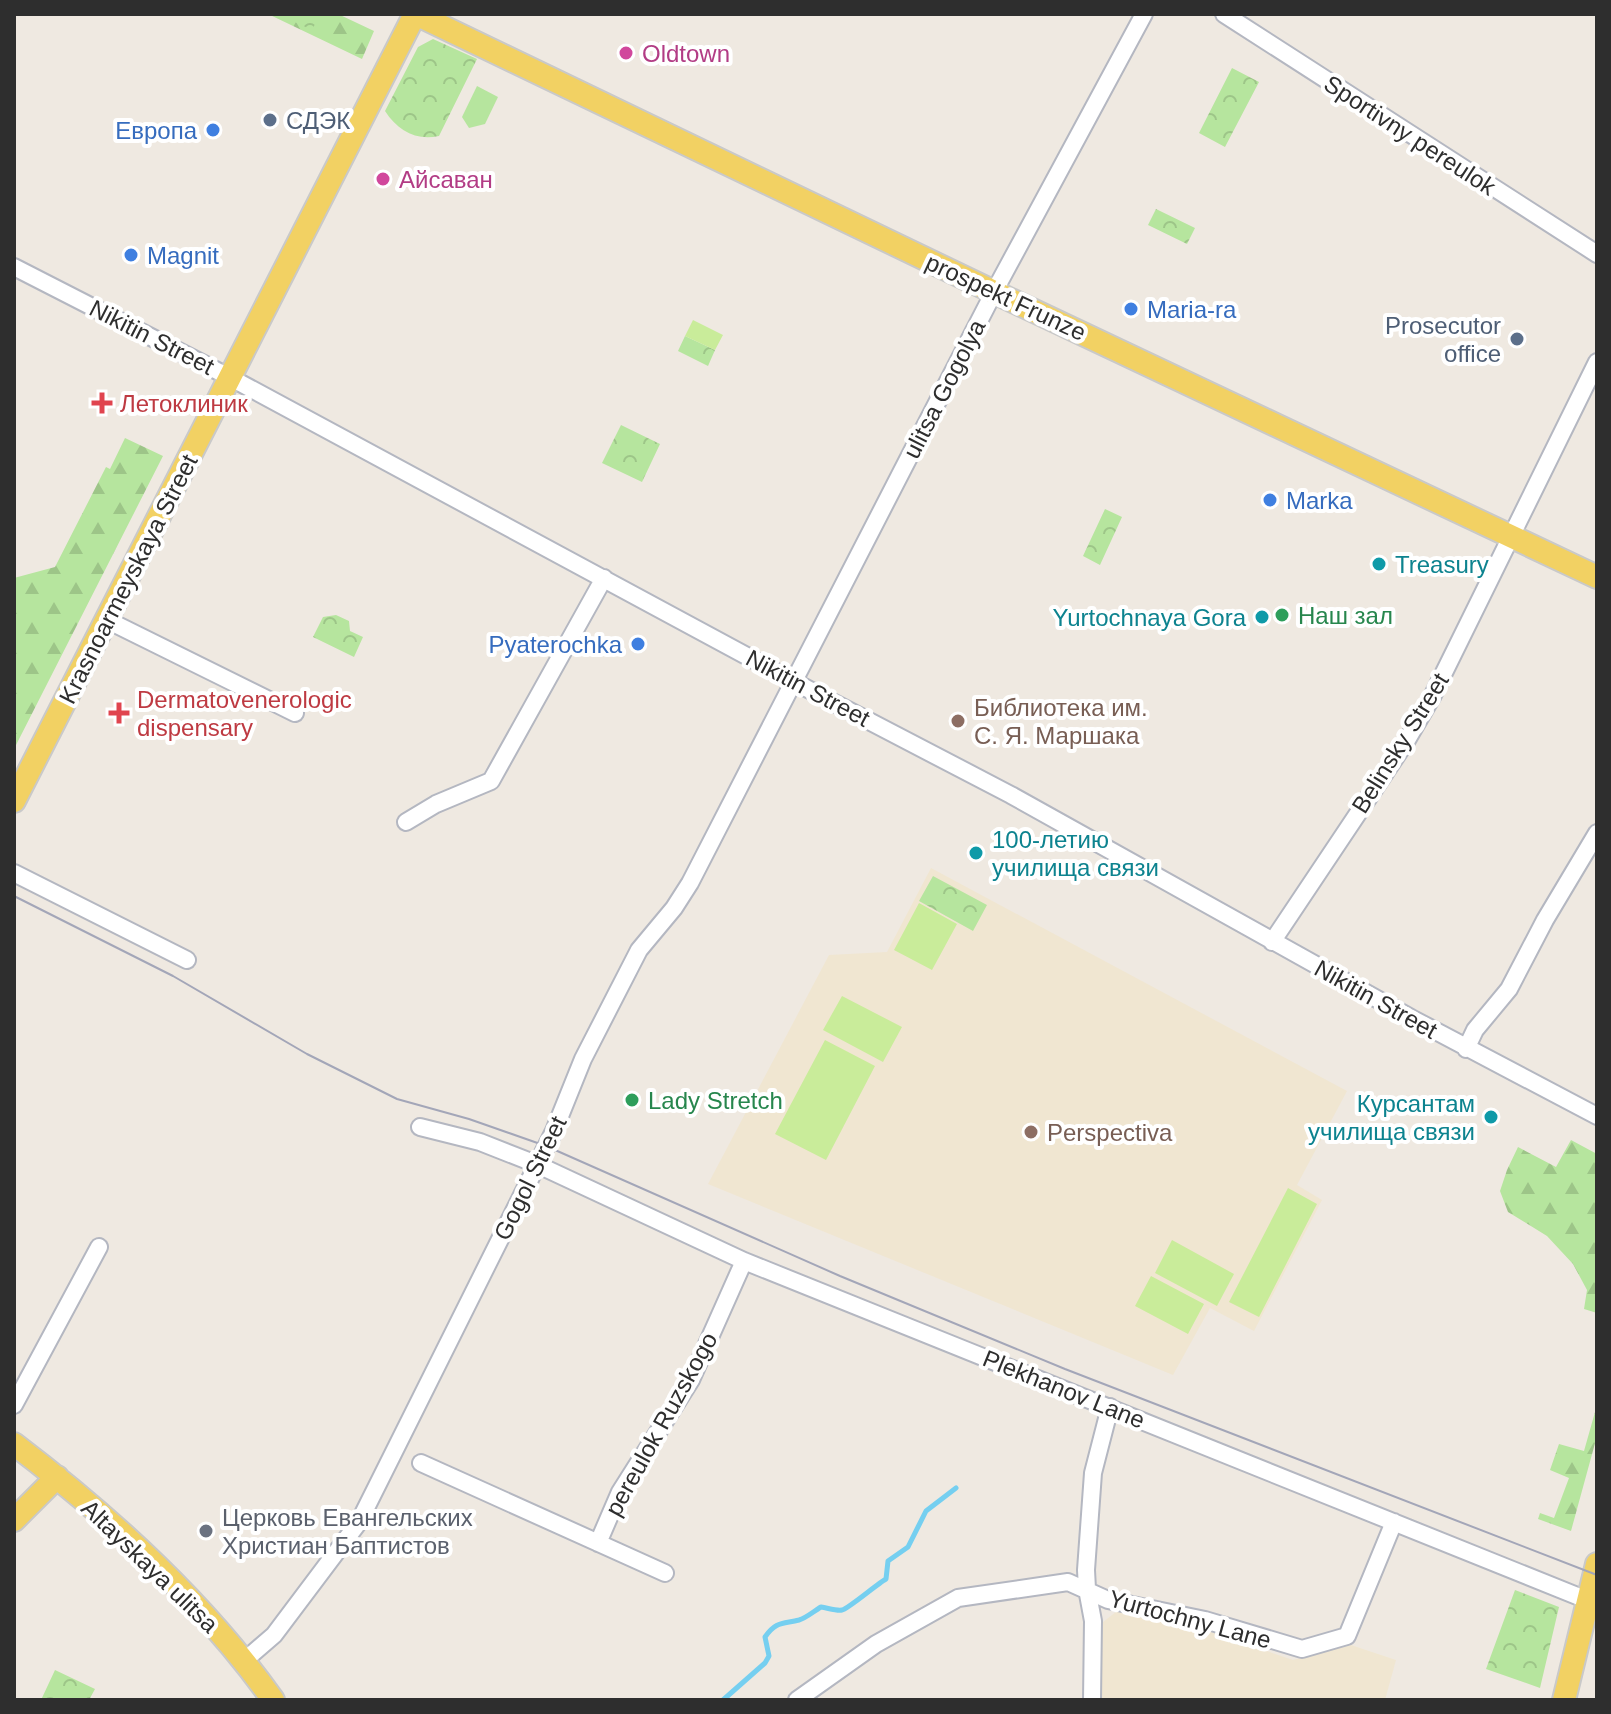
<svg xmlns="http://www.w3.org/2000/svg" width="1611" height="1714" font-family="Helvetica,sans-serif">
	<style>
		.education { fill: #f0e6d1 }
		.grass { fill: #b6e59e }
		.forest { fill: url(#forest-firs) }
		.park { fill: url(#park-crowns) }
		.pitch { fill: #c9ec9a }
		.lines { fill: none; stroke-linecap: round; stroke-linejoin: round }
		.stream { stroke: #75cff0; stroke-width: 5 }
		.minor-casing { stroke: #b4b7c1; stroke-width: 20 }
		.major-casing { stroke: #c9c9c9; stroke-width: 26 }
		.minor { stroke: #fff; stroke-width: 16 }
		.major { stroke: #f2d163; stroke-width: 22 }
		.tram { stroke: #a3a6b8; stroke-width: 2 }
		.hotel-dot { fill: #d1479c; stroke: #fff; stroke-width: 3 }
		.service-dot { fill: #5c6f8a; stroke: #fff; stroke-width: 3 }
		.shop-dot { fill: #3f7fe0; stroke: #fff; stroke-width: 3 }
		.health-dot { fill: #e0444e; stroke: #fff; stroke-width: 3 }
		.culture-dot { fill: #0f9aa8; stroke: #fff; stroke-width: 3 }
		.leisure-dot { fill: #2e9e5b; stroke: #fff; stroke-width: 3 }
		.education-dot { fill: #8d6e63; stroke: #fff; stroke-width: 3 }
		.worship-dot { fill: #6b7280; stroke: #fff; stroke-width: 3 }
		.labels { text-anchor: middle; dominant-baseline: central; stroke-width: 8; stroke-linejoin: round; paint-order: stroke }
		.hotel-label { font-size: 24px; fill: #b23c85; stroke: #fff; text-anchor: start }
		.service-label { font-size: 24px; fill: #4e5e75; stroke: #fff; text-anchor: start }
		.shop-label { font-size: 24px; fill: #366cbe; stroke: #fff; text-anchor: start }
		.street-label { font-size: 24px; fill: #2e2e2e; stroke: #fff }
		.health-label { font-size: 24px; fill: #be3a42; stroke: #fff; text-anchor: start }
		.culture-label { font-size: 24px; fill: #0d838f; stroke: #fff; text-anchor: start }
		.leisure-label { font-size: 24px; fill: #27864d; stroke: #fff; text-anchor: start }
		.education-label { font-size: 24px; fill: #785e54; stroke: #fff; text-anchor: start }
		.worship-label { font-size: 24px; fill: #5b616d; stroke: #fff; text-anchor: start }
	</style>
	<defs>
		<pattern id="forest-firs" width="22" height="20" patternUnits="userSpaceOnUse" patternTransform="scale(2)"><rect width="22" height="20" fill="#b6e59e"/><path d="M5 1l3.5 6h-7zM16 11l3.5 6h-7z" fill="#9dc588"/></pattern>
		<pattern id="park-crowns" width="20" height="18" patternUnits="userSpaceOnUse" patternTransform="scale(2)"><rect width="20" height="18" fill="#b6e59e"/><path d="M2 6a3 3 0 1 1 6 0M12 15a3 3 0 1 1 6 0" fill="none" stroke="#9dc588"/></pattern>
	</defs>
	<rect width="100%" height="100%" fill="#efe9e1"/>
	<path class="education" d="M931,868L1347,1091L1297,1185L1322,1200L1254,1331L1210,1308L1173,1375L708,1184L829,955L887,952Z
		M1121,1608L1202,1629L1293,1660L1351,1645L1396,1660L1385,1700H1100L1098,1626Z"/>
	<path class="grass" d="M477,86L498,97L485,124L469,128L462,117Z"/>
	<path class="forest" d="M268,14H338L374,31L362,59Z
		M125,438L163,456L14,749V578L55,567L106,467L110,469Z
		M1571,1140L1597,1154V1313L1584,1309L1587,1290L1573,1264L1547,1236L1508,1212L1500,1191L1507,1170L1518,1147L1556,1167Z
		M1597,1405V1436L1571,1531L1538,1519L1540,1513L1554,1518L1569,1478L1550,1470L1559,1444L1584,1451Z"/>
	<path class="park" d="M278,14H320L312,30Z
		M433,39L477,59L439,136C416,141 398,131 385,111L418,47Z
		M1232,68L1259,82L1225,147L1199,133Z
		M1156,209L1195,228L1187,244L1148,225Z
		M685,336L715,350L708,366L678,351Z
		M621,425L660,444L642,482L602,463Z
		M1105,509L1122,517L1100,565L1083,556Z
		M336,615L349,621L350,631L363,637L354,657L313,637L323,617Z
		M933,876L987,905L973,931L919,901Z
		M1515,1590L1559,1607L1540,1688L1486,1669Z
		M55,1670L95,1689L89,1700H41Z"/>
	<path class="pitch" d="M693,320L723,335L715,350L685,336Z
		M919,903L957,924L932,970L894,950Z
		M842,996L902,1027L883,1062L823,1030Z
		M825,1040L875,1066L826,1160L775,1134Z
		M1288,1188L1317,1204L1259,1317L1229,1302Z
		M1172,1240L1234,1274L1217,1306L1155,1273Z
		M1151,1276L1204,1304L1188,1334L1135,1306Z"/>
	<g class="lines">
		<path class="stream" d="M723,1700L765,1663L769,1656L765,1637C776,1621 783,1624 799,1620C806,1618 814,1611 821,1607C828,1608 836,1611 842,1610C848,1609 877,1584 886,1579L888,1561L908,1547L926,1511L956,1488"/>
		<g class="minor-casing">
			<path id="minor" d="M1224,14L1597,254
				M14,267L231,378L819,695L1011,795L1411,1018L1597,1116
				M107,620L295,713
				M406,822L436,804L491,781L604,578
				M14,873L187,960
				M1272,942L1407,740L1432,697L1597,362
				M1466,1049L1475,1030L1509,989L1545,920L1597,833
				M420,1127L480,1142L536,1164L744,1261L1597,1604
				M14,1405L99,1247
				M421,1463L665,1573
				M598,1543L620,1492L691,1380L744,1261
				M245,1660L274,1635L359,1522L554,1131L583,1059L639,950L674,908L690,883L994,292L1144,14
				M797,1700L876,1644L958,1598L1068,1582L1108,1600L1205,1620L1302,1649L1347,1636L1394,1522
				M1092,1700L1093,1621L1087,1589L1086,1570L1093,1473L1110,1407"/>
		</g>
		<g class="major-casing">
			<path id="major" d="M416,14L994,292L1597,577
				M14,801L415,14
				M14,1444C110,1517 203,1601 273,1700
				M14,1520L57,1477
				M1564,1700L1597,1564"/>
		</g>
		<use href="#minor" class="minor"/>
		<use href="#major" class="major"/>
		<path class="tram" d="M14,896L173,976L307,1054L397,1099L469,1119L546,1146L840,1276L1065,1369L1597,1575"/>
	</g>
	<g class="hotel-dot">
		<circle cx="626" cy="53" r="8"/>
		<circle cx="383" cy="179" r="8"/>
	</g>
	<g class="service-dot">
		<circle cx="270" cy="120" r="8"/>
		<circle cx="1517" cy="339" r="8"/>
	</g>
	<g class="shop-dot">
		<circle cx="213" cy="130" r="8"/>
		<circle cx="131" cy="255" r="8"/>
		<circle cx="1131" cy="309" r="8"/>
		<circle cx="1270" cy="500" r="8"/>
		<circle cx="638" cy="644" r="8"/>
	</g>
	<g class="health-dot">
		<path d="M98 391h8v8h8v8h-8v8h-8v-8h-8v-8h8z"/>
		<path d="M115 701h8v8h8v8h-8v8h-8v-8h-8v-8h8z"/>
	</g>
	<g class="culture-dot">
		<circle cx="1379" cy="564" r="8"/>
		<circle cx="1262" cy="617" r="8"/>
		<circle cx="976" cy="853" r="8"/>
		<circle cx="1491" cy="1117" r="8"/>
	</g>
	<g class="leisure-dot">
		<circle cx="1282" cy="615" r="8"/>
		<circle cx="632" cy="1100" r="8"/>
	</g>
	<g class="education-dot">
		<circle cx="958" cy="721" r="8"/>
		<circle cx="1031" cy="1132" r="8"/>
	</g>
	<circle class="worship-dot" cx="206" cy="1531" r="8"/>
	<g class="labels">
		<g class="hotel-label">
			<text x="642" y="53">Oldtown</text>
			<text x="399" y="179">Айсаван</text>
		</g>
		<g class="service-label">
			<text x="286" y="120">СДЭК</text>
			<text x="1501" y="325" text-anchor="end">Prosecutor<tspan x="1501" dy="28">office</tspan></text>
		</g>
		<g class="shop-label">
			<text x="197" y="130" text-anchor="end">Европа</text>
			<text x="147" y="255">Magnit</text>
			<text x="1147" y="309">Maria-ra</text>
			<text x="1286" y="500">Marka</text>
			<text x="622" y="644" text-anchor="end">Pyaterochka</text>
		</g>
		<g class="street-label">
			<text transform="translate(1410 135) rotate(33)">Sportivny pereulok</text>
			<text transform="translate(1006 297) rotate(25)">prospekt Frunze</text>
			<text transform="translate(152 337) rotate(27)">Nikitin Street</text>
			<text transform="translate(944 389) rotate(-63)">ulitsa Gogolya</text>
			<text transform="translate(128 579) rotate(-63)">Krasnoarmeyskaya Street</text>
			<text transform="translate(808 688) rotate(28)">Nikitin Street</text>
			<text transform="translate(1400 743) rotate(-58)">Belinsky Street</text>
			<text transform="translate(1376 999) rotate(29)">Nikitin Street</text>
			<text transform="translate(530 1178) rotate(-64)">Gogol Street</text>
			<text transform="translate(1064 1389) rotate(22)">Plekhanov Lane</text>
			<text transform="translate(661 1424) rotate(-61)">pereulok Ruzskogo</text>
			<text transform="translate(150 1566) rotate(44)">Altayskaya ulitsa</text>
			<text transform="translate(1190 1619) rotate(15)">Yurtochny Lane</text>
		</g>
		<g class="health-label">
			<text x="120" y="403">Летоклиник</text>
			<text x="137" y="699">Dermatovenerologic<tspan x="137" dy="28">dispensary</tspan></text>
		</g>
		<g class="culture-label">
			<text x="1395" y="564">Treasury</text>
			<text x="1246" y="617" text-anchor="end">Yurtochnaya Gora</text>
			<text x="992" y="839">100-летию<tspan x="992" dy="28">училища связи</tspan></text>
			<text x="1475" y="1103" text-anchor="end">Курсантам<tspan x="1475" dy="28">училища связи</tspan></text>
		</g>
		<g class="leisure-label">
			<text x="1298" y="615">Наш зал</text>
			<text x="648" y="1100">Lady Stretch</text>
		</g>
		<g class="education-label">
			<text x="974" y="707">Библиотека им.<tspan x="974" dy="28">С. Я. Маршака</tspan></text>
			<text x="1047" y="1132">Perspectiva</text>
		</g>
		<g class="worship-label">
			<text x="222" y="1517">Церковь Евангельских<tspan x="222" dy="28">Христиан Баптистов</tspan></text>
		</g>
	</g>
	<rect width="1611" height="1714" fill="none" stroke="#2e2e2e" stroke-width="32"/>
</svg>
